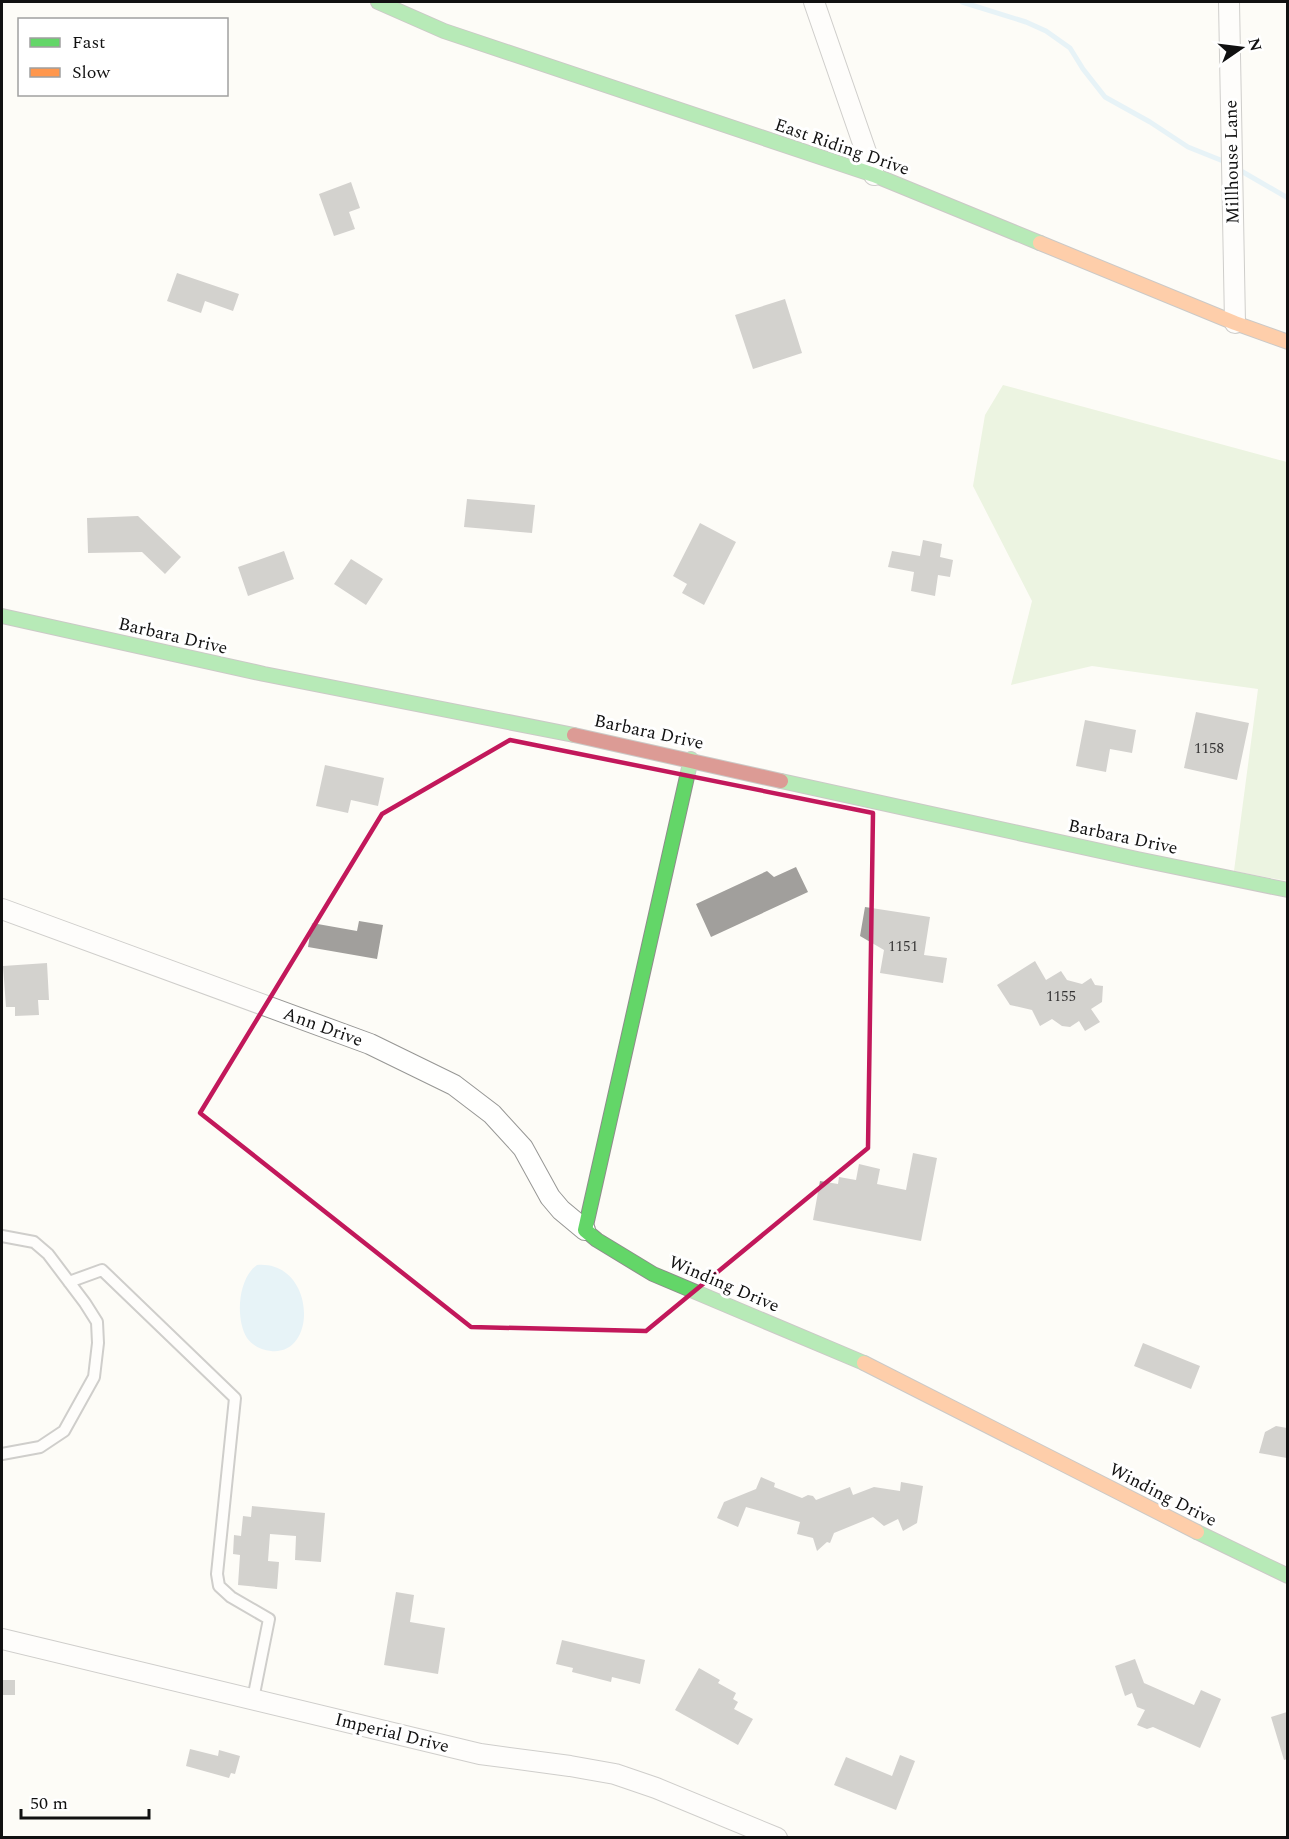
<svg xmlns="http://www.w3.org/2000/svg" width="1289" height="1839" font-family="Spectral,serif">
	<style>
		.forest { fill: #d8eac5 }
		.water { fill: #cde8f7 }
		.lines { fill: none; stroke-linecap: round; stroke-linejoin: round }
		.stream { stroke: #cde8f7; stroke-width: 5 }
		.building { fill: #a19f9c }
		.lane-casing { stroke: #979795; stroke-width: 14 }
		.street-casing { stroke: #979795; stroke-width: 22 }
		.fast-casing { stroke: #8e8d8b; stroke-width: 16 }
		.slow-casing { stroke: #8e8d8b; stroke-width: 16 }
		.jam-casing { stroke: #8e8d8b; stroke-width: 16 }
		.lane { stroke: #fffffe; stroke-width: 10 }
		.street { stroke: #fffffe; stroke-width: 20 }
		.fast { stroke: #63d668; stroke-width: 14 }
		.slow { stroke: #ff974d; stroke-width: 14 }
		.jam { stroke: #b3261e; stroke-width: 14 }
		.marked { fill: none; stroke: #c2185b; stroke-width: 4.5; stroke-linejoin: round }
		.labels { text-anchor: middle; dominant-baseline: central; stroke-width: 6; stroke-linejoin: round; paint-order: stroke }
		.number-label { font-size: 15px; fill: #353434 }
		.street-label { font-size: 18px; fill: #111; stroke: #fff }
	</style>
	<rect width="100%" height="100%" fill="#fdfcf7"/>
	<path class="forest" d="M1003,385L1287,462V881L1234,871L1258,689L1092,666L1011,685L1032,601L973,486L985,415Z"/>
	<path class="water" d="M257,1265C315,1260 319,1356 271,1351C261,1350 253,1346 247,1338C235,1319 238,1278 257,1265Z"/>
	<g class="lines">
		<path class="stream" d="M962,2L1026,22L1046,31L1070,48L1083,69L1105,97L1150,122L1188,147L1228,163
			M1236,168L1288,198"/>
	</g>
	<path class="building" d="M351,182L360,208L349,212L355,229L334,236L319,194Z
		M177,273L239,294L233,311L205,301L201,313L167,301Z
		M785,299L802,353L753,369L735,315Z
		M467,499L535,505L532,533L464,527Z
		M138,516L181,557L165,574L142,552L88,553L87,518Z
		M700,523L736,542L704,605L682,593L687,584L673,576Z
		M923,540L942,544L940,557L953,560L950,577L938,575L935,596L911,591L914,572L888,567L892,551L920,556Z
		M284,551L294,579L248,596L238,567Z
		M351,559L383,579L366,605L334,584Z
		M1196,712L1249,723L1237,780L1184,768Z
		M1085,720L1136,730L1132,753L1110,749L1106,772L1076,766Z
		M325,765L384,778L378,806L351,800L348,813L316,806Z
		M796,867L808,892L711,937L696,904L767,871L774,877Z
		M865,907L930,917L924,955L947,958L943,983L880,973L884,950L860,936Z
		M359,921L383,925L377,959L308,947L312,923L357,931Z
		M1035,961L1046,980L1061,971L1067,980L1082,984L1091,978L1095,985L1103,986L1102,1002L1091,1009L1100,1022L1085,1031L1079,1021L1070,1027L1062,1026L1052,1019L1040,1026L1032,1010L1010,1005L997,985Z
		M47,963L49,1000H38L39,1015L15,1016V1007H6L3,966Z
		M913,1153L937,1158L921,1241L813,1220L820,1181L838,1184L839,1177L856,1180L859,1164L880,1169L877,1184L906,1190Z
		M1143,1343L1200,1366L1191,1389L1134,1366Z
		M1276,1426L1287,1428V1458L1259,1453L1265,1432Z
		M761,1477L775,1483L774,1487L802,1498L808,1495L813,1496L816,1500L850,1487L853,1495L874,1487L900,1491L901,1482L923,1486L917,1523L903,1531L898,1519L884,1526L873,1517L834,1533L830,1543L827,1542L817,1551L813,1538L797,1534L800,1522L746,1507L738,1527L717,1518L724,1502L756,1489Z
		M252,1506L325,1513L321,1562L295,1560L296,1536L270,1534L268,1561L279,1562L277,1589L238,1585L240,1555L233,1554L234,1535L241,1536L243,1516L251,1517Z
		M396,1592L414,1595L410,1622L445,1628L438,1674L384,1665Z
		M562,1640L645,1660L640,1684L612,1677L611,1682L572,1672L573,1668L556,1664Z
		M1135,1659L1144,1683L1194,1705L1201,1690L1221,1699L1200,1748L1153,1727L1147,1729L1137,1725L1145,1710L1137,1707L1132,1693L1125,1696L1115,1666Z
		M699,1668L720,1680L718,1683L736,1693L733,1699L738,1702L734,1709L753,1719L738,1745L675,1710Z
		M2,1680H15V1695H2Z
		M1287,1712V1759L1284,1760L1271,1717Z
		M190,1749L218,1756L219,1750L240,1756L235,1774L231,1773L229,1778L186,1766Z
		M900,1755L915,1761L896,1810L834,1785L846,1757L892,1776Z"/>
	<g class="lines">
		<g class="lane-casing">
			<path id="lane" d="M2,1236L34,1242L48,1254L85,1303L97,1322L98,1343L94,1377L64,1431L40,1447L2,1454
				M69,1282L102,1270L235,1398L217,1574L219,1586L231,1597L269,1619L253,1699"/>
		</g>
		<g class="street-casing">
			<path id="street" d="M814,2L874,175
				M1229,2L1235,323
				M2,909L370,1044L454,1085L492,1114L523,1148L550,1197L561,1210L585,1230
				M2,1639L480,1754L570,1766L615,1774L656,1788L777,1838"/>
		</g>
		<g class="fast-casing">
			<path id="fast" d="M378,2L444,31L874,175L1040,243
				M2,616L264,674L574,735
				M691,759L585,1230L597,1240L653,1274L864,1363
				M781,781L1137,859L1288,890
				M1197,1532L1288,1576"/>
		</g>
		<g class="slow-casing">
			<path id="slow" d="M1040,243L1235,323L1288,342
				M864,1363L1197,1532"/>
		</g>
		<g class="jam-casing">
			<path id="jam" d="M574,735L781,781"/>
		</g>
		<use href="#lane" class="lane"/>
		<use href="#street" class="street"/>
		<use href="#fast" class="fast"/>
		<use href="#slow" class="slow"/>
		<use href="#jam" class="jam"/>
	</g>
	<path d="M0 0H1289V1839H0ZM510,740L873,813L868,1148L646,1331L471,1327L200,1113L382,814Z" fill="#fdfcf7" fill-opacity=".55" fill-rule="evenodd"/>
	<path class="marked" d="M510,740L873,813L868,1148L646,1331L471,1327L200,1113L382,814Z"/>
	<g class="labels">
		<g class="number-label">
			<text x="1209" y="748">1158</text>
			<text x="903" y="946">1151</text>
			<text x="1061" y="996">1155</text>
		</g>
		<g class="street-label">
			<text transform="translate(842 147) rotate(19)">East Riding Drive</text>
			<text transform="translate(1232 162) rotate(-91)">Millhouse Lane</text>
			<text transform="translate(173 636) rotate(13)">Barbara Drive</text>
			<text transform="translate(649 732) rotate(12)">Barbara Drive</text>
			<text transform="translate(1123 837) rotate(12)">Barbara Drive</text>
			<text transform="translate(323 1027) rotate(20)">Ann Drive</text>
			<text transform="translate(724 1284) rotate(23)">Winding Drive</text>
			<text transform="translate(1163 1495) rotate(27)">Winding Drive</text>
			<text transform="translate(392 1733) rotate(14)">Imperial Drive</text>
		</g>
	</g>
	<rect width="1289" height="1839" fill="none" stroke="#111111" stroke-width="6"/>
	<rect x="18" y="18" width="210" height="78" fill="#ffffff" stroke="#a0a0a0" stroke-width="1.5"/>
	<rect x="30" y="38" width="30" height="9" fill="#63d668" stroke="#a0a0a0" stroke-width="1.5"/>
	<text x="72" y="48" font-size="18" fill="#111111">Fast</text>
	<rect x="30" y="68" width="30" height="9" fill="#ff974d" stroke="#a0a0a0" stroke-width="1.5"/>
	<text x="72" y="78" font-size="18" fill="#111111">Slow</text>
	<g transform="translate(1241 48) rotate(76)" stroke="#ffffff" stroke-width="4.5" paint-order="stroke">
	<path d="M0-4.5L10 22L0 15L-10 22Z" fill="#111111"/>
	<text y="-9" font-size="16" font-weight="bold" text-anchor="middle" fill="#111111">N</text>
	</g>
	<path d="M21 1809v9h128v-9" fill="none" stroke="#111111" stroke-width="3"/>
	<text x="30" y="1809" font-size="18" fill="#111111" stroke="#ffffff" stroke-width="4.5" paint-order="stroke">50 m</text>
</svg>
